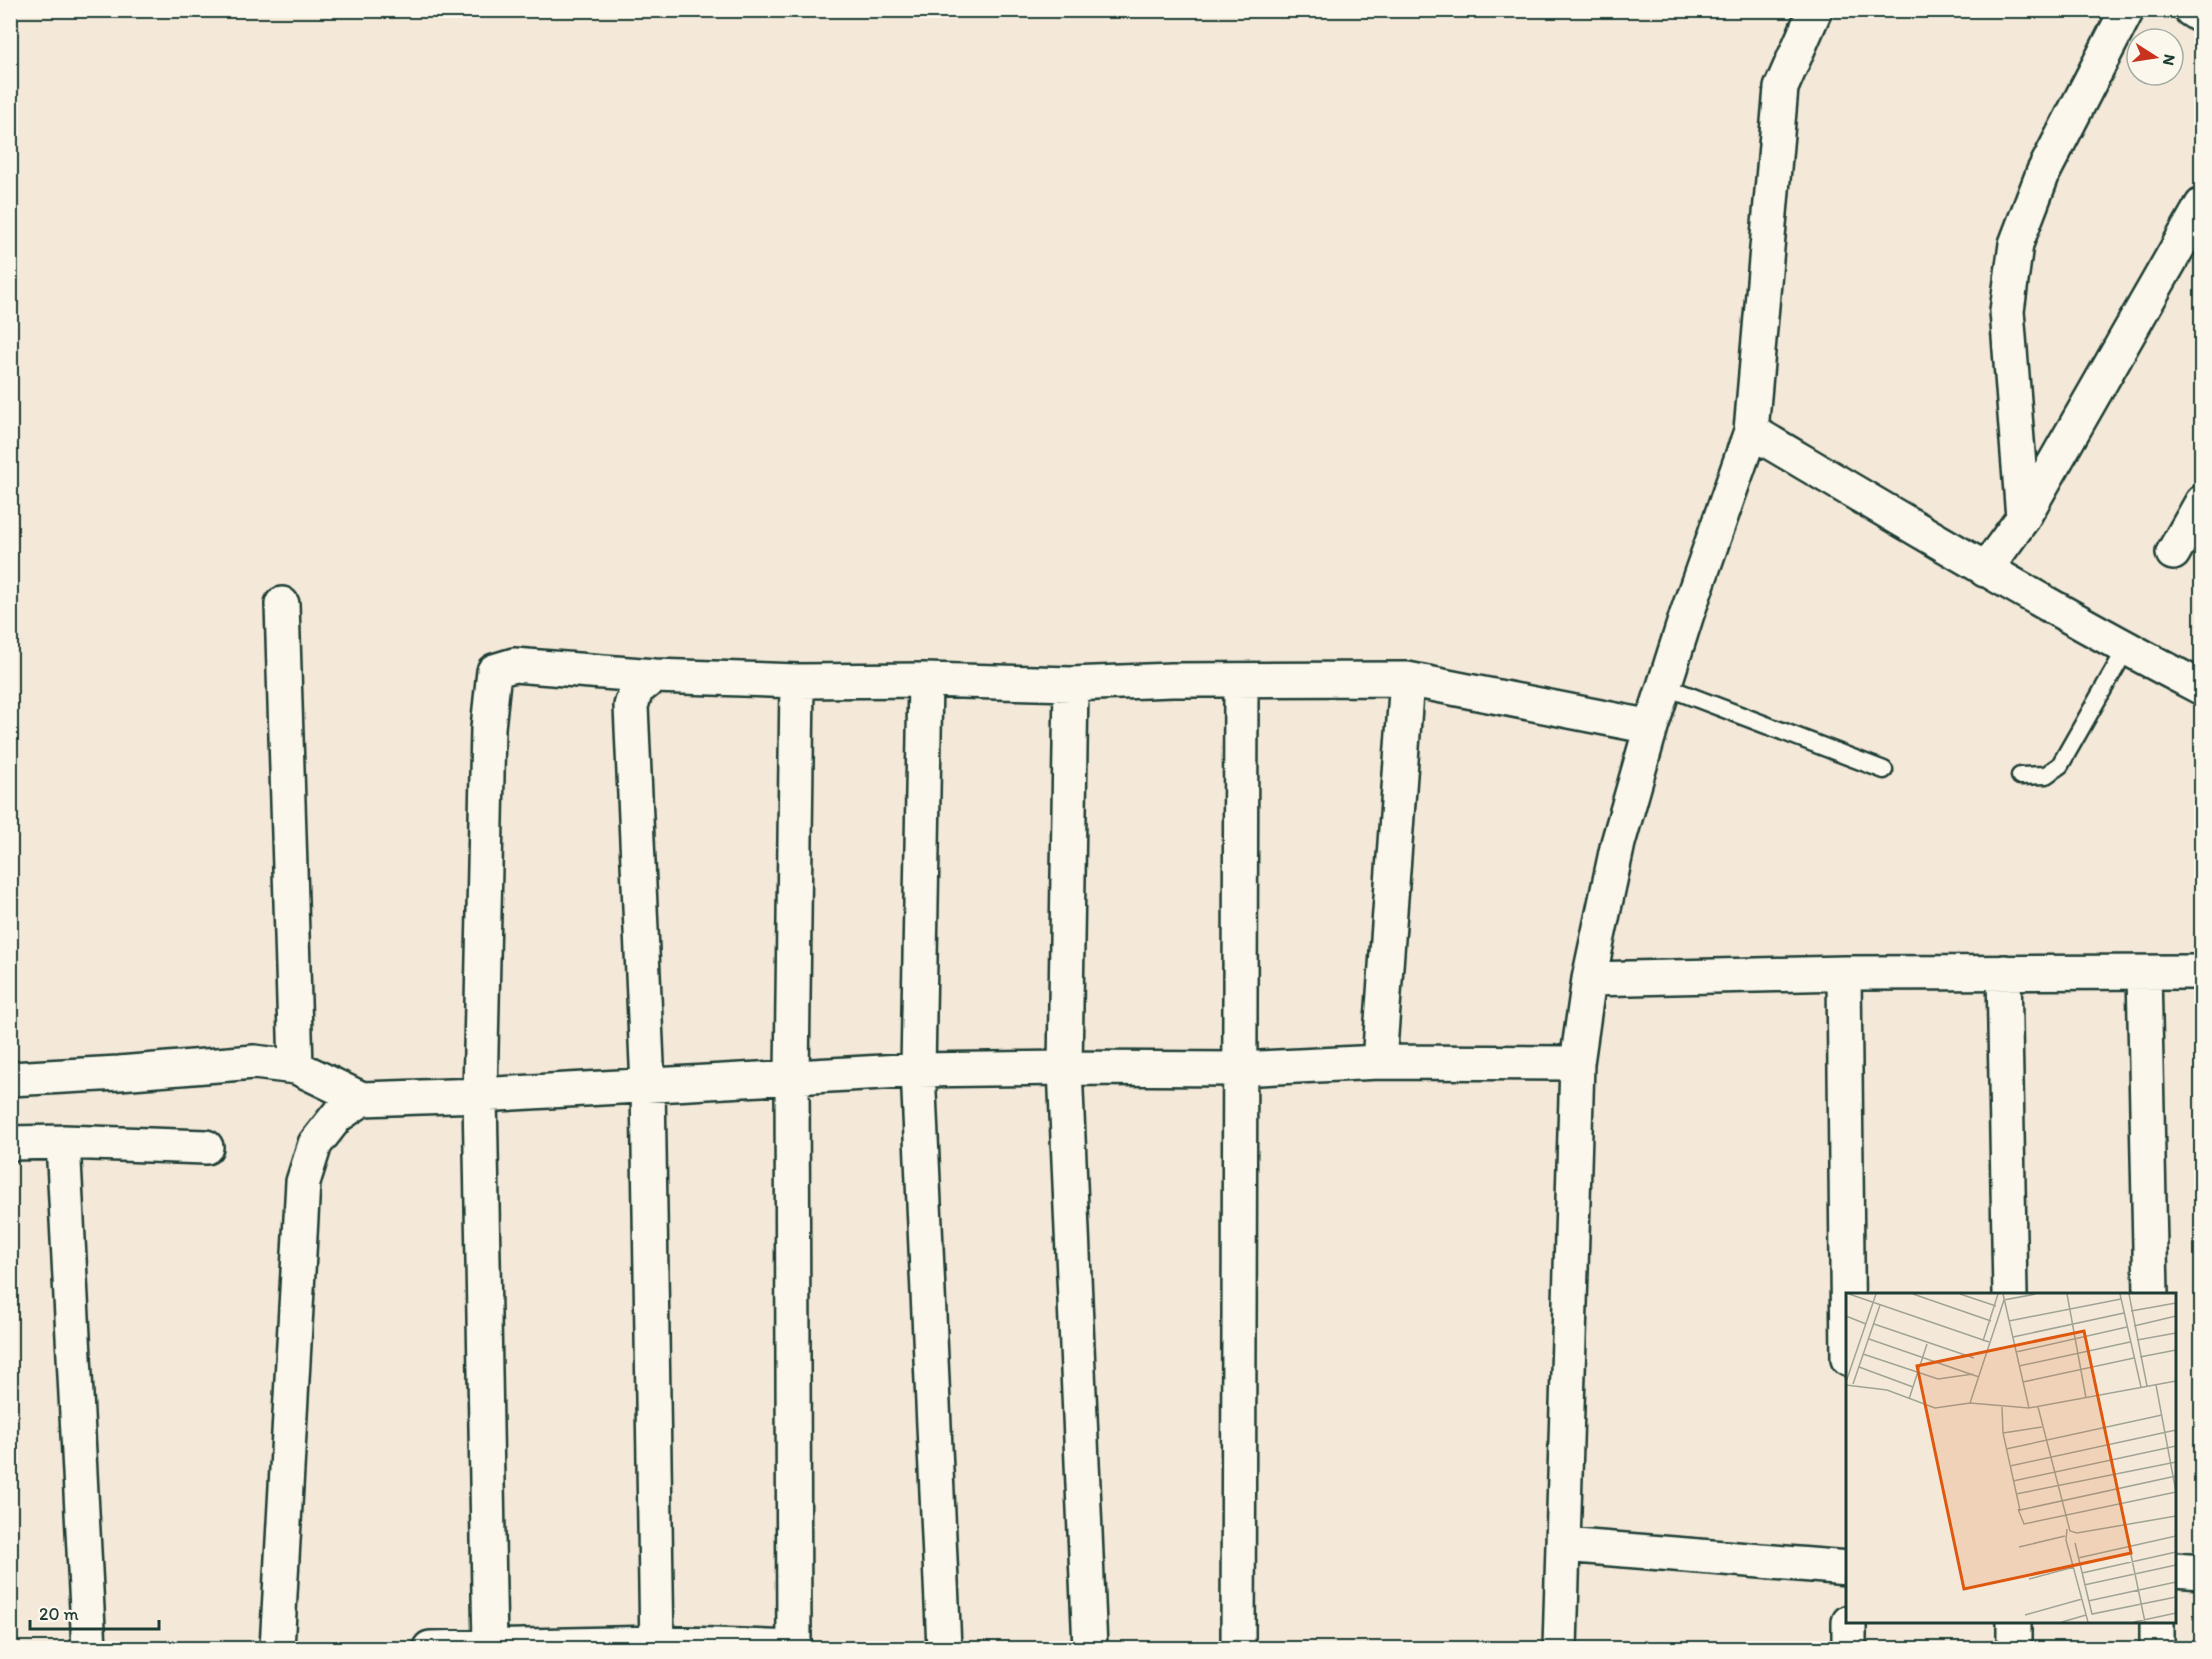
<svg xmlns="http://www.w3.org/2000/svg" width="2212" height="1659" font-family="Itim,sans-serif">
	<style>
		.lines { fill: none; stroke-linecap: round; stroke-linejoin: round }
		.service-casing { stroke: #1f3d34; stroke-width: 21 }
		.minor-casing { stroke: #1f3d34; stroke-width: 38 }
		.service { stroke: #fbf7ec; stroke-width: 16 }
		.minor { stroke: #fbf7ec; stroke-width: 33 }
		.inset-road { fill: none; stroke: #9fa496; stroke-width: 1.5 }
		.view { fill: #de580e; fill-opacity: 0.15; stroke: #de580e; stroke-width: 3 }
		.inset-edge { fill: none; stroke: #1f3d34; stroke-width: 3 }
	</style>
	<rect width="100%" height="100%" fill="#f4e8d8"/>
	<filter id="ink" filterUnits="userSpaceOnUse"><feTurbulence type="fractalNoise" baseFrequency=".0167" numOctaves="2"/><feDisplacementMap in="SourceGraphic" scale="12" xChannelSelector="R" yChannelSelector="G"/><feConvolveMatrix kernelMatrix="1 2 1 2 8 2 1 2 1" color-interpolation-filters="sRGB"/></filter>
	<g filter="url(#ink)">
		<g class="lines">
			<g class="service-casing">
				<path id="service" d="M1664,686L1884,770
					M2020,776L2046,775L2060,765L2126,649"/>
			</g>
			<g class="minor-casing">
				<path id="minor" d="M2191,10L2202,17
					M1751,431C1900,519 2048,608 2202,688
					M2023,518L2007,311L2016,244L2043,173L2127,10
					M2173,553L2202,502
					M1985,570L2023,518L2202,205
					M282,604L296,1067
					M925,680L918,1070L944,1648
					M1071,684L1065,1068L1090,1648
					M2004,972L2010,1294
					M1844,973L1848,1359
					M2144,973L2151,1294
					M1589,979L1844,973L2202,972
					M1379,1062L1407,679
					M10,1079L119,1073L254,1062L296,1067L362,1099
					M63,1142L89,1648
					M10,1143L63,1142L206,1147
					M1563,1545L1848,1568
					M2174,1570L2202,1572
					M2157,1622V1648
					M277,1648L303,1182L315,1144L337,1116L362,1099L480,1095L918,1070L1065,1068L1239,1069L1379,1062L1577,1063
					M430,1648L658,1643L795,1648
					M490,1648L480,1095L488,728L494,671L514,665L654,676
					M657,1648L648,1086L631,706L636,690L654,676L797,681L925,680L1071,684L1172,680L1407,679L1651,727
					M794,1648L792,1077L797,681
					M1238,1648L1241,681
					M1560,1648L1577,1063L1589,979L1618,843L1651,727L1687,614L1751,431L1781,88L1815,10
					M1849,1648V1622
					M2014,1648V1622"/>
			</g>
			<use href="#service" class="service"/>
			<use href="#minor" class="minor"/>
		</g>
	</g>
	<g transform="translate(1846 1293)">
		<rect width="330" height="330" fill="#f4e8d8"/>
		<path class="inset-road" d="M3,1L143,49M67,1L145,28M114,1L150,13M157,1L183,115M221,1L240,105M274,1L295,94M283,1L301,93M285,18L330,10M0,23L20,31M163,28L275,6M28,31L128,65M288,33L330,23M167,44L278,20M23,46L133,84M291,47L330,40M137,48L152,1M170,59L281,34M17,61L92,86L127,81M294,64L330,57M173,73L284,49M13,74L67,94M0,89L30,1M177,89L288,65M7,91L34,12M0,92L41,97L89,115L124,110L183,115L330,88M310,92L330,199M252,103L299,329M63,106L81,51M124,110L158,7L190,1M156,114L157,140L174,217L330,183M192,114L224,238L231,240L330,223M157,140L196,134M160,156L316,122M164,173L330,137M167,188L330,153M170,201L330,169M172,216L178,231L330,199M221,236L220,247L242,329M229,250L246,321L330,304M173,254L219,243M232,265L330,243M236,280L330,259M183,286L228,274M238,292L330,272M242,308L330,289M179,322L236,306M216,329L240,322M288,329L330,320"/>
		<path class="view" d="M238,38L285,260L118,296L71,73Z"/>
		<rect width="330" height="330" class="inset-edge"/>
	</g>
	<rect width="2212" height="1659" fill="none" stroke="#fbf7ec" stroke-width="36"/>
	<rect x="18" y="18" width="2176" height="1623" fill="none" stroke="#1f3d34" stroke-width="2" filter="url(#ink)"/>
	<g transform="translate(2155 57) rotate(102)"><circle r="28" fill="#fbf7ec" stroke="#a3ada2" stroke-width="1.5"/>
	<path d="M0-4.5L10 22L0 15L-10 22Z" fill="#c8321e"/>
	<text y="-9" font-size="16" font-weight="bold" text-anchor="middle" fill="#1f3d34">N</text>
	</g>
	<path d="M30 1620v9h129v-9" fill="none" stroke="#1f3d34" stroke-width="3"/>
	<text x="39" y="1620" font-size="18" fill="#1f3d34" stroke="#fbf7ec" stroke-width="4.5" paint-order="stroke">20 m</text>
</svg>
